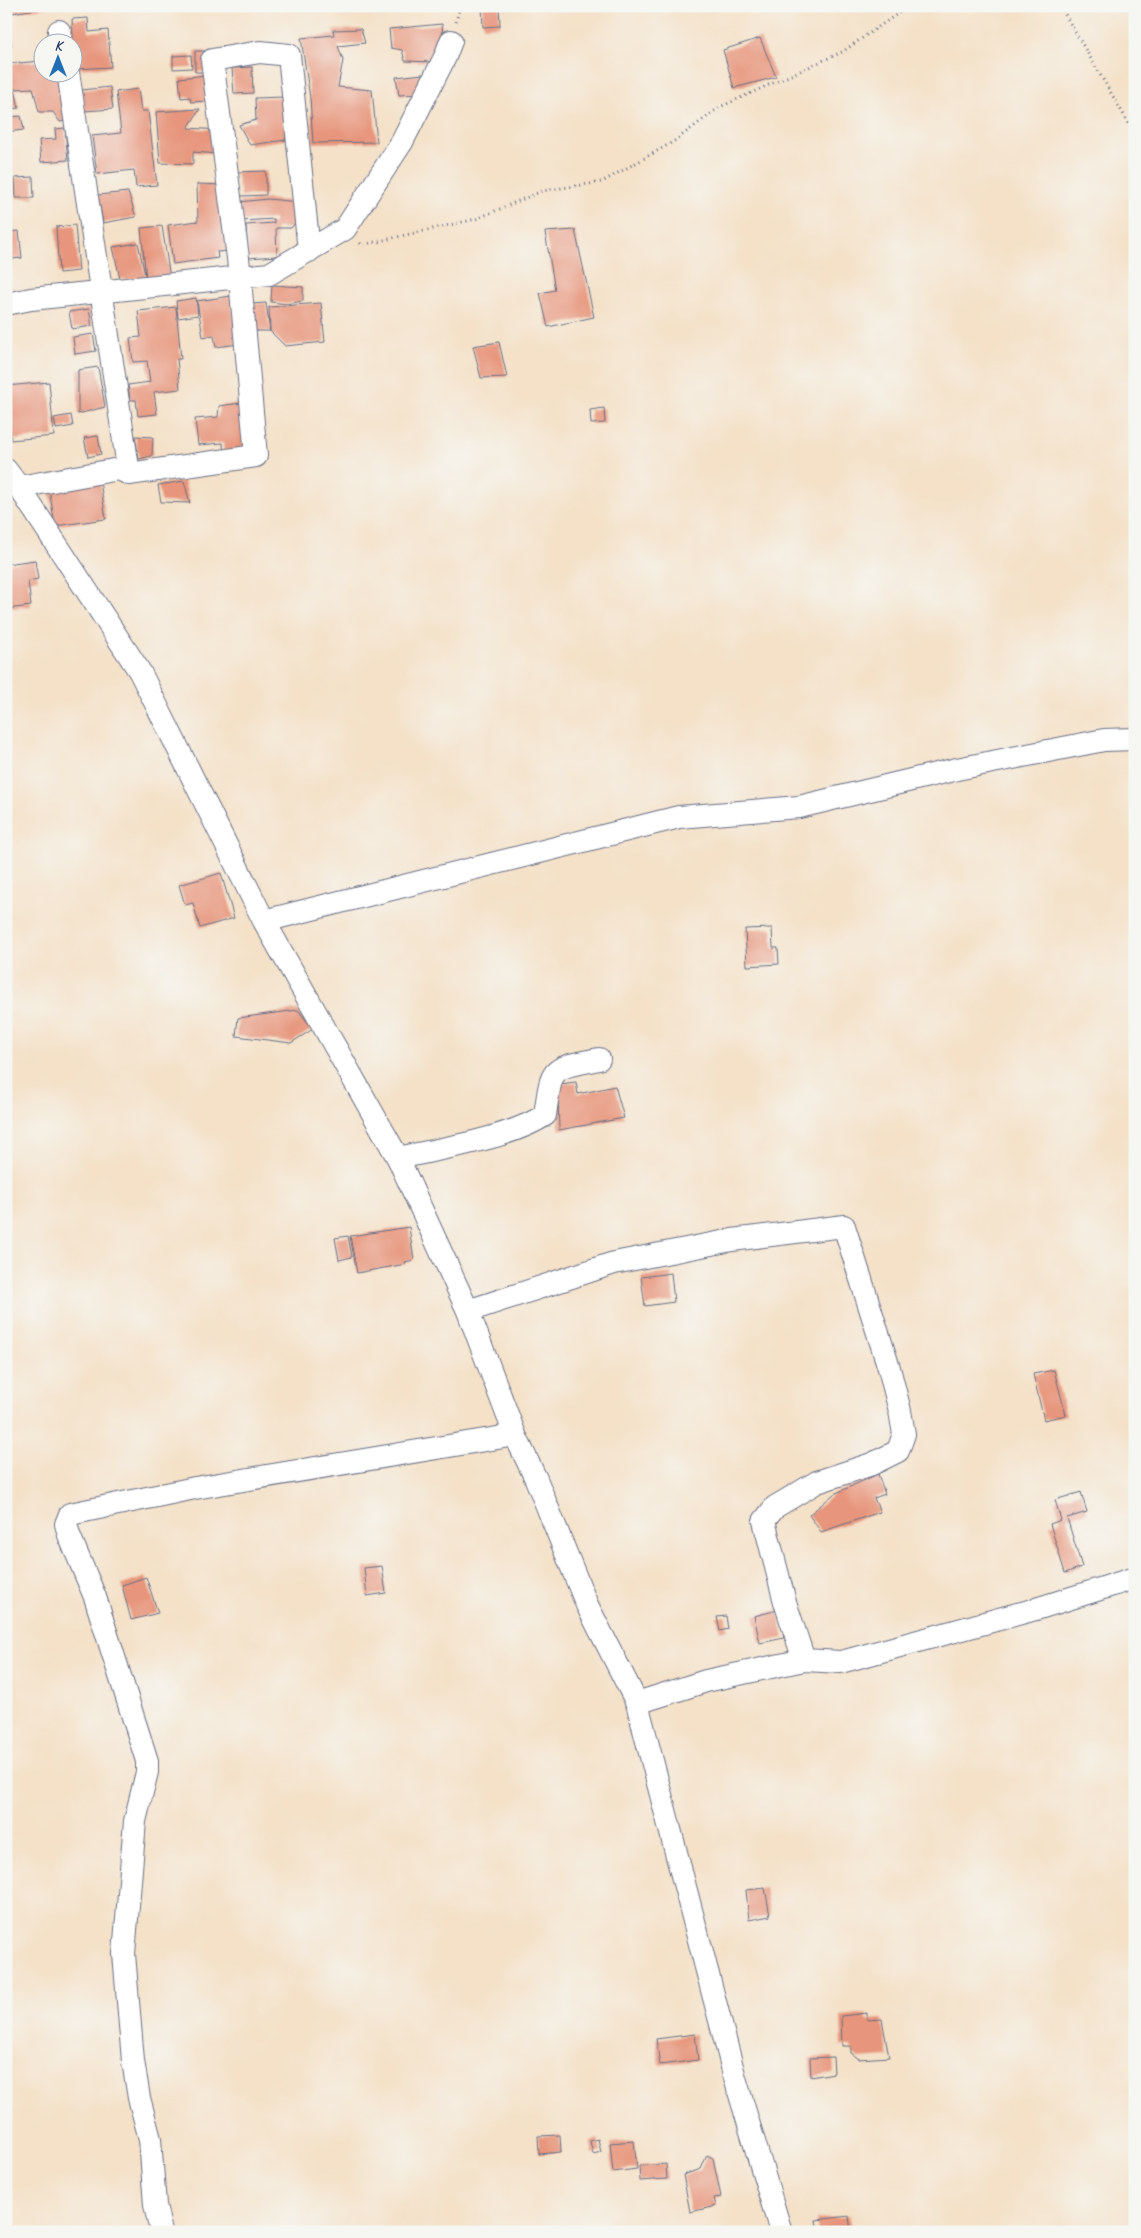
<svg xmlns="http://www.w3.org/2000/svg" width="1141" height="2238" font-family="Caveat,sans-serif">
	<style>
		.building { fill: #e7957b }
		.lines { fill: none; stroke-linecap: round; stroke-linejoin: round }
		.minor-casing { stroke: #676d83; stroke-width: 24 }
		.path { stroke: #676d83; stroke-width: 3; stroke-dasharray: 1 4; stroke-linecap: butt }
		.minor { stroke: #fff; stroke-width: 22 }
	</style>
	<rect width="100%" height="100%" fill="#f6f6f2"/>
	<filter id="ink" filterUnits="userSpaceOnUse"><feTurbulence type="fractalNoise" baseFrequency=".02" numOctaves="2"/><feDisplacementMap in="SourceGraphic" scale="10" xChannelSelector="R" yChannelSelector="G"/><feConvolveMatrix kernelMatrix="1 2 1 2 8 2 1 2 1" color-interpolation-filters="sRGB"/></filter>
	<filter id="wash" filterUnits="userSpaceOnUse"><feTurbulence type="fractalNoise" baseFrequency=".0096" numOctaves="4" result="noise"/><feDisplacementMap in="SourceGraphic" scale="20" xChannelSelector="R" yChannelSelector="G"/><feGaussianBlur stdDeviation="1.12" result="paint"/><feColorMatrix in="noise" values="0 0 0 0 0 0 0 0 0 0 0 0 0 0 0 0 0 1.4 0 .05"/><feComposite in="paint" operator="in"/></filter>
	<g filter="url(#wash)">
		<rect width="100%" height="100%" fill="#f4e1c8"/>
		<g id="blocks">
			<path class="building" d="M6,6H49V7L6,14Z
				M482,6H499L500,26L483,27Z
				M6,18H7L12,47L6,46Z
				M88,18L89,32L108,30L111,67L75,69L72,19Z
				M442,24L445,57L434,62L405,61L402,50L391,48L389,29Z
				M361,29L365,43L338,46L343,60L338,87L372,90L377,142L313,143L310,98L301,38L334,35L333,30Z
				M760,38L776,77L734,88L723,50Z
				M195,51H206V72H195Z
				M191,55L192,68L173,69V56Z
				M42,61V72H61L66,121L60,122L53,112H39L33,88L15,89L19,108L6,110V64Z
				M252,67L253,93L234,94L232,68Z
				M423,74V94L399,95L396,77Z
				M206,75L209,101L191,102L190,97L181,98L179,78Z
				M110,87L113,109L84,111L82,90Z
				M138,89L141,111H148L157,185L136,187L134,170L97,174L92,136L121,133L116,92Z
				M284,97L286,140L250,145L239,125L256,120L255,98Z
				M200,109L188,128L220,130L219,154L193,152V164L160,163L156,112Z
				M21,116L24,130L7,132L9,117Z
				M65,128L68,160L41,162L39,140L56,139L55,129Z
				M266,171V195L241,196L236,172Z
				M33,177L34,198H16L15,178Z
				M6,179H10L11,201H6Z
				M197,184L224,185L228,251L217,252L218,258L173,264L168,225L198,221Z
				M128,192L136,217L103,223L98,195Z
				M268,199L299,202V218L291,228H276L277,256L248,258L246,225L274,223V219L241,221L239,202Z
				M75,225L79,271L59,273L56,227Z
				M162,226L170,278L146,279H120L113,247L138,243L146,279L141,228Z
				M575,230L594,317L548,327L540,293L555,290L545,232Z
				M19,231L22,258L12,259L11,254H6V232Z
				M272,285L303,287V301L287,304L271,302Z
				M231,296L239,344L216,347L214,335L203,337L197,301Z
				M196,298L198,315L178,318L176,301Z
				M266,303L270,331L269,307L321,303L325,342L285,346L270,331H256L251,304Z
				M176,307L181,359H177L180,389L154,392L157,414L138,416L136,400H130L128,385L150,382L147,361L133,362L130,338L141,337L138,311Z
				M89,309L92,326L72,329L69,312Z
				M93,334L96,351L75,354L73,337Z
				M499,342L507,377L481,378L473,346Z
				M98,367L105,407L78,414V370Z
				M49,382L54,436L11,440L6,386Z
				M248,402L253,453L224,456L223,443L198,445L195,419L218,417L219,406Z
				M604,408L605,423L591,424L590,410Z
				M71,415L73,426L56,429L54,418Z
				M98,436L101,454L88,457L84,438Z
				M135,436L153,437L152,456L139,459Z
				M100,481L106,519L55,526L49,488Z
				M184,481L190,503L161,502L158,485Z
				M35,560L38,579L28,581L31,606L6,609V564Z
				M221,873L234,918L200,928L193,903L185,905L179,885Z
				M772,928L773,948H778L779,964L747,966L745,929Z
				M298,1010L313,1029L291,1043L236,1036L238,1018Z
				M576,1082L578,1094L615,1086L624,1118L559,1130L558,1099L551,1085Z
				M409,1227L414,1260L405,1262L406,1264L357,1273L350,1236Z
				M348,1236L352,1257L339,1260L335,1238Z
				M671,1273L674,1302L645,1306L641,1277Z
				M1054,1370L1066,1415L1044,1420L1033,1374Z
				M878,1474L885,1494L874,1498L880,1512L821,1532L809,1515L834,1494Z
				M1081,1492L1087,1512L1067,1518L1082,1567L1065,1573L1050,1524L1061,1520L1055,1500Z
				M382,1566L386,1593L367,1596L364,1568Z
				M146,1577L158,1613L131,1620L122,1585Z
				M778,1610L784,1638L760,1643L754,1616Z
				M726,1616L728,1629L720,1631L717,1617Z
				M765,1888L770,1916L749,1920L746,1890Z
				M867,2013V2020L882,2019L889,2057L859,2059L851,2053V2046H842L841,2016Z
				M695,2034L698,2060L660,2065L656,2039Z
				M833,2057L834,2073L811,2077L810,2058Z
				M560,2135L561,2152L539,2154L538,2136Z
				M598,2139L601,2152L593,2154L590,2141Z
				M634,2141L637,2169L613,2172L610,2143Z
				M707,2155L713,2158L721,2197L714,2198L716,2206L690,2212L683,2175L701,2169Z
				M666,2164L667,2179L640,2181L639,2166Z
				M849,2216L851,2232H818L816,2220Z"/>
		</g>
	</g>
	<g filter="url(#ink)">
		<use href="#blocks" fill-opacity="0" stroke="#676d83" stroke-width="1"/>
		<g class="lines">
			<g class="minor-casing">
				<path id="minor" d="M59,31L61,42
					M68,72L129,474
					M6,304L31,299L269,274L345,229L402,142L445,57L451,41
					M6,470L19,487L140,672L264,921L398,1158L468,1311L515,1435L536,1479L587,1605L637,1703L735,2078L781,2232
					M19,487L119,469L129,474L256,456L238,258L212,60L260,52L289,55L309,251
					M264,921L679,817L799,807L957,769L1104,740L1135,739
					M398,1158C439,1149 511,1138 545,1115C552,1065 550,1069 599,1059
					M468,1311L614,1263L732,1240L844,1226L889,1368L900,1411L904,1434L898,1451L872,1464L817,1482L775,1507L764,1521L785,1602L804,1660
					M637,1703L706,1681L804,1660L841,1662L1036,1609L1135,1578
					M161,2232L155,2205L150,2139L139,2098L133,2061L124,1954L135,1821L147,1772V1761L95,1597L69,1535L66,1524L70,1514L195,1488L515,1435"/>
			</g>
			<path class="path" d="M1060,6L1135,134
				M456,22L460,6
				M360,243L362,245L476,219L542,191L602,182L673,142L720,107L842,52L909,6"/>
			<use href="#minor" class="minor"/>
		</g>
	</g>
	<rect width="1141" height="2238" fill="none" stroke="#f6f6f2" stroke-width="25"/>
	<g transform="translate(58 58)"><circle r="24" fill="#f6f6f2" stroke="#9ea6b7"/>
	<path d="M0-4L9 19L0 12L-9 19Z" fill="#1f6fb2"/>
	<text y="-8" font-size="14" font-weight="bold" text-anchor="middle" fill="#1b2f5e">K</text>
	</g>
</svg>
